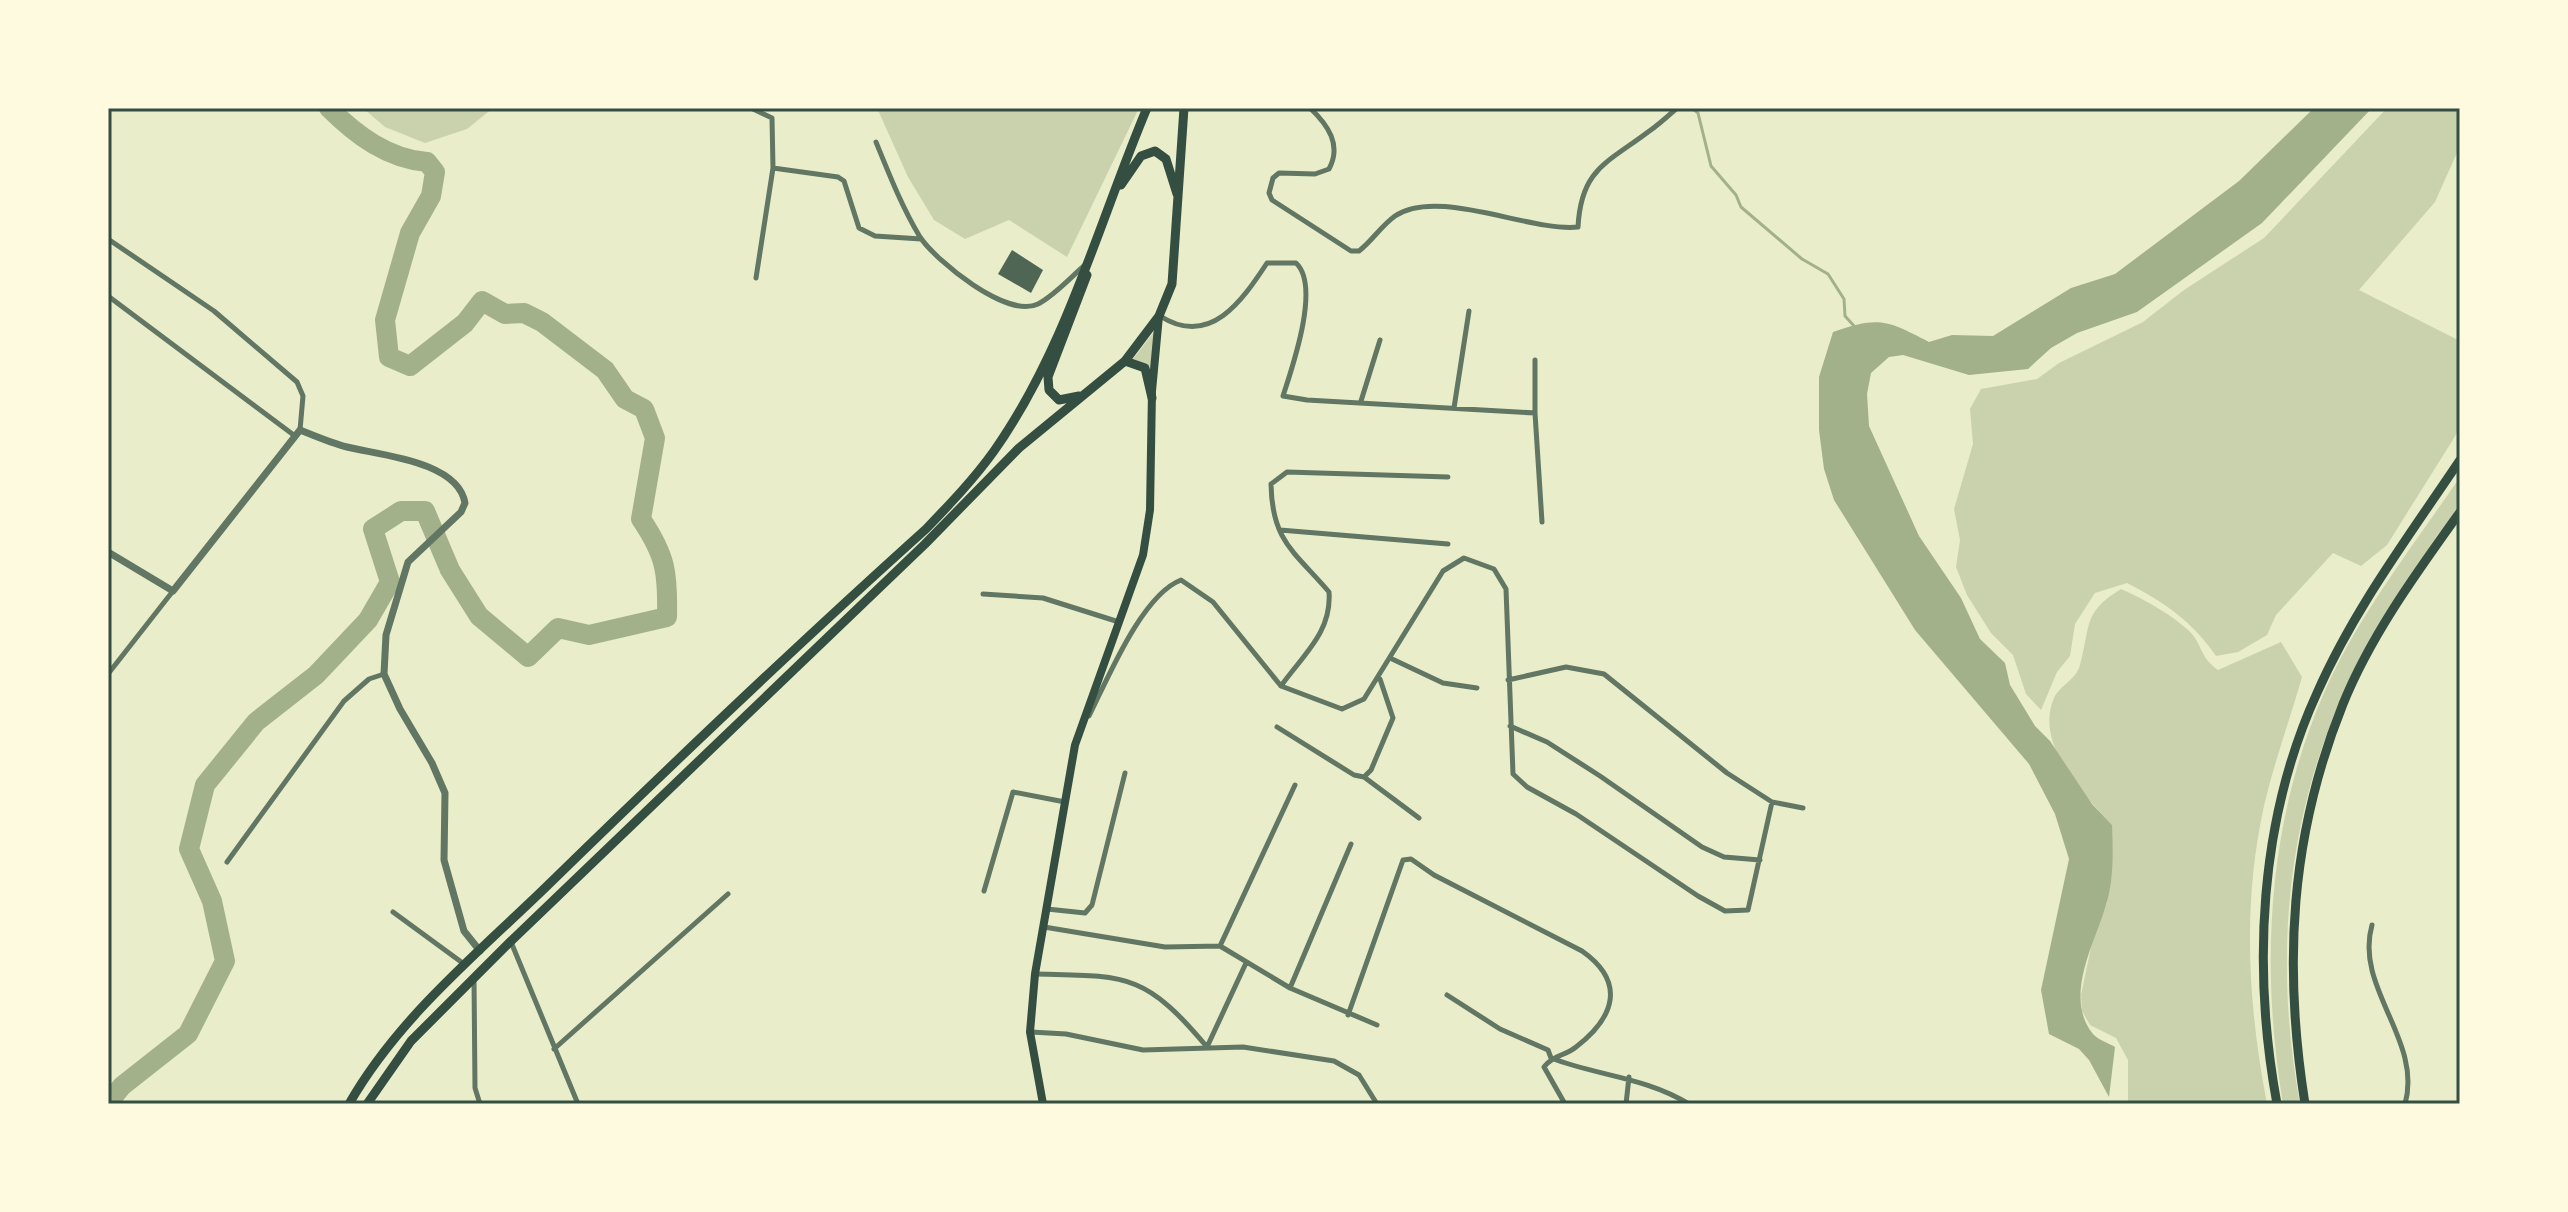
<svg xmlns="http://www.w3.org/2000/svg" width="2568" height="1212" font-family="Inter,sans-serif">
	<style>
		.green { fill: #cad2ad }
		.water { fill: #a3b18a }
		.lines { fill: none; stroke-linecap: round; stroke-linejoin: round }
		.stream { stroke: #a3b18a; stroke-width: 3 }
		.river { stroke: #a3b18a; stroke-width: 20 }
		.building { fill: #4f6655 }
		.minor { stroke: #617663; stroke-width: 5 }
		.tertiary { stroke: #617663; stroke-width: 7 }
		.secondary { stroke: #344e41; stroke-width: 8 }
		.primary { stroke: #344e41; stroke-width: 9 }
		.trunk { stroke: #344e41; stroke-width: 9 }
		.neatline { fill: none; stroke: #344e41; stroke-width: 3 }
	</style>
	<rect width="100%" height="100%" fill="#e9edc9"/>
	<path class="green" d="M363,108H493L467,129L425,143L385,127Z
		M877,108H1139L1067,257L1009,220L965,239L934,220L908,177Z
		M2387,108H2460V146L2435,202L2359,290L2460,341V427L2454,438L2387,545L2361,566L2333,553L2276,615L2267,635L2238,652L2216,656C2192,621 2164,602 2127,583L2095,593L2075,624L2070,656L2057,672L2041,710L2026,694L2013,655L1991,633L1967,595L1956,567L1960,540L1954,509L1973,444L1970,409L1981,389L2037,379L2059,363L2143,322L2184,290L2264,238Z
		M1157,328L1151,367L1133,359Z
		M2460,477C2460,484 2462,494 2460,501C2457,513 2443,527 2436,537C2415,569 2393,600 2374,634C2290,777 2270,943 2300,1104H2283C2260,966 2267,823 2324,693C2357,617 2414,545 2460,477Z
		M2121,589C2144,599 2169,613 2188,630C2202,642 2199,657 2218,670L2281,642L2302,677C2290,719 2274,763 2264,806C2242,906 2248,1005 2267,1104H2128V1060L2116,1038L2090,1025L2082,1011L2081,995L2093,938L2107,903L2112,825C2083,794 2034,744 2054,698C2060,685 2076,680 2080,665C2091,626 2082,613 2121,589Z"/>
	<path class="water" d="M2314,108H2372L2262,223L2137,312L2077,333L2051,348L2028,369L1969,375L1903,355L1889,357L1871,373L1867,394L1869,426L1919,536L1961,598L1980,639L2005,663L2010,685L2035,726L2050,741L2092,804L2112,825C2113,851 2114,880 2106,905C2095,943 2063,997 2093,1034C2098,1040 2109,1043 2115,1047L2109,1097L2089,1060L2079,1049L2049,1034L2041,990L2069,859L2055,814L2029,764L1915,630L1834,500L1824,469L1819,430V377L1833,332C1879,316 1887,320 1929,342L1952,335L1993,336L2071,288L2115,274L2239,181Z"/>
	<g class="lines">
		<path class="stream" d="M1693,109L1698,113L1711,166L1736,195L1741,207L1802,259L1828,274L1844,299L1845,316L1855,327"/>
		<path class="river" d="M108,1103L122,1086L188,1034L225,961L212,901L189,849L205,785L256,722L316,675L368,620L390,582L373,529L401,511H425L450,570L479,616L528,657L558,628L589,635L667,617C668,573 666,556 641,519L655,438L644,409L625,399L605,370L542,322L524,313L505,314L482,301L465,323L410,366L389,357L385,320L410,233L431,196L435,172L427,162C388,159 356,135 329,108"/>
	</g>
	<path class="building" d="M1012,250L1043,270L1031,293L998,274Z"/>
	<g class="lines">
		<path class="minor" d="M751,108L772,118L773,168
			M1310,108C1328,125 1342,145 1329,169L1315,174L1279,173L1273,178L1269,193L1272,200L1351,251H1359C1372,241 1381,226 1395,216C1438,187 1529,232 1578,227C1581,169 1607,163 1648,132C1658,125 1668,116 1677,108
			M876,142C889,174 902,207 920,237C936,261 1007,319 1038,304C1054,296 1071,277 1085,265
			M108,239L214,311L297,382L303,396L300,430
			M756,278L773,168L838,177L844,181L859,228L875,236L921,239
			M108,296L295,436
			M1160,316C1210,348 1242,301 1267,263H1296C1321,286 1292,368 1283,396L1307,400L1535,413L1542,522
			M1361,401L1380,340
			M1454,408L1469,311
			M1535,413V360
			M1280,530L1448,544
			M983,594L1043,598L1119,622
			M1390,658L1443,683L1477,688
			M108,674L173,591
			M1508,680L1566,667L1604,674L1727,773L1772,802L1803,808
			M1281,686C1303,655 1332,632 1329,592C1295,552 1272,542 1271,484L1287,472L1448,477
			M1089,716C1108,678 1142,595 1181,580L1213,602L1281,686L1342,709L1364,699L1443,571L1464,558L1494,569L1506,589L1513,774L1527,787L1576,814L1698,896L1725,911L1748,910L1772,802
			M1510,726L1547,742L1600,776L1702,847L1724,857L1760,860
			M1277,727L1354,775L1364,777L1371,770L1393,718L1380,679
			M1364,777L1419,818
			M227,862L344,701L369,679L384,674
			M984,891L1013,792L1065,802
			M1047,909L1085,913L1092,905L1125,773
			M393,912L464,964
			M2372,925C2354,988 2423,1040 2405,1104
			M1044,927L1165,947L1220,946L1290,988L1377,1025
			M511,942L578,1104
			M1220,946L1295,785
			M1035,974C1128,976 1145,973 1207,1047L1246,963
			M474,978L475,1088L480,1104
			M1290,988L1351,844
			M1447,995L1500,1029L1548,1050L1551,1058C1598,1076 1645,1077 1689,1104
			M1348,1015L1403,860L1411,859L1434,875L1582,951C1626,982 1615,1017 1576,1047C1565,1056 1553,1055 1544,1067L1565,1104
			M1031,1032L1066,1034L1143,1050L1243,1047L1334,1061L1359,1075L1377,1104
			M554,1049L728,894
			M1626,1104L1629,1077"/>
		<path class="tertiary" d="M108,552L173,591L300,430C315,436 331,443 347,447C379,455 458,461 465,503L461,512L408,562L386,635L384,674L400,709L432,763L445,793L444,860L464,931L480,951"/>
		<path class="secondary" d="M1043,1104L1030,1032L1035,974L1075,745L1143,555L1150,510L1152,391L1159,316"/>
		<path class="primary" d="M1121,185L1141,156L1155,151L1166,159L1177,194
			M1125,361L1145,368L1152,398
			M1079,396L1059,400L1049,390L1048,377L1087,275
			M349,1104C398,1018 477,954 547,886C671,765 797,645 926,529C950,504 974,479 994,451C1066,349 1099,222 1147,108
			M367,1104L411,1041L511,941L925,544L1019,448L1125,361L1159,316L1172,284L1184,108"/>
		<path class="trunk" d="M2277,1104C2252,968 2259,820 2317,693C2354,609 2409,536 2460,460
			M2305,1104C2283,965 2290,836 2343,704C2371,635 2417,572 2460,512"/>
	</g>
	<rect width="2568" height="1212" fill="none" stroke="#fefae0" stroke-width="220"/>
	<rect x="110" y="110" width="2348" height="992" class="neatline"/>
</svg>
